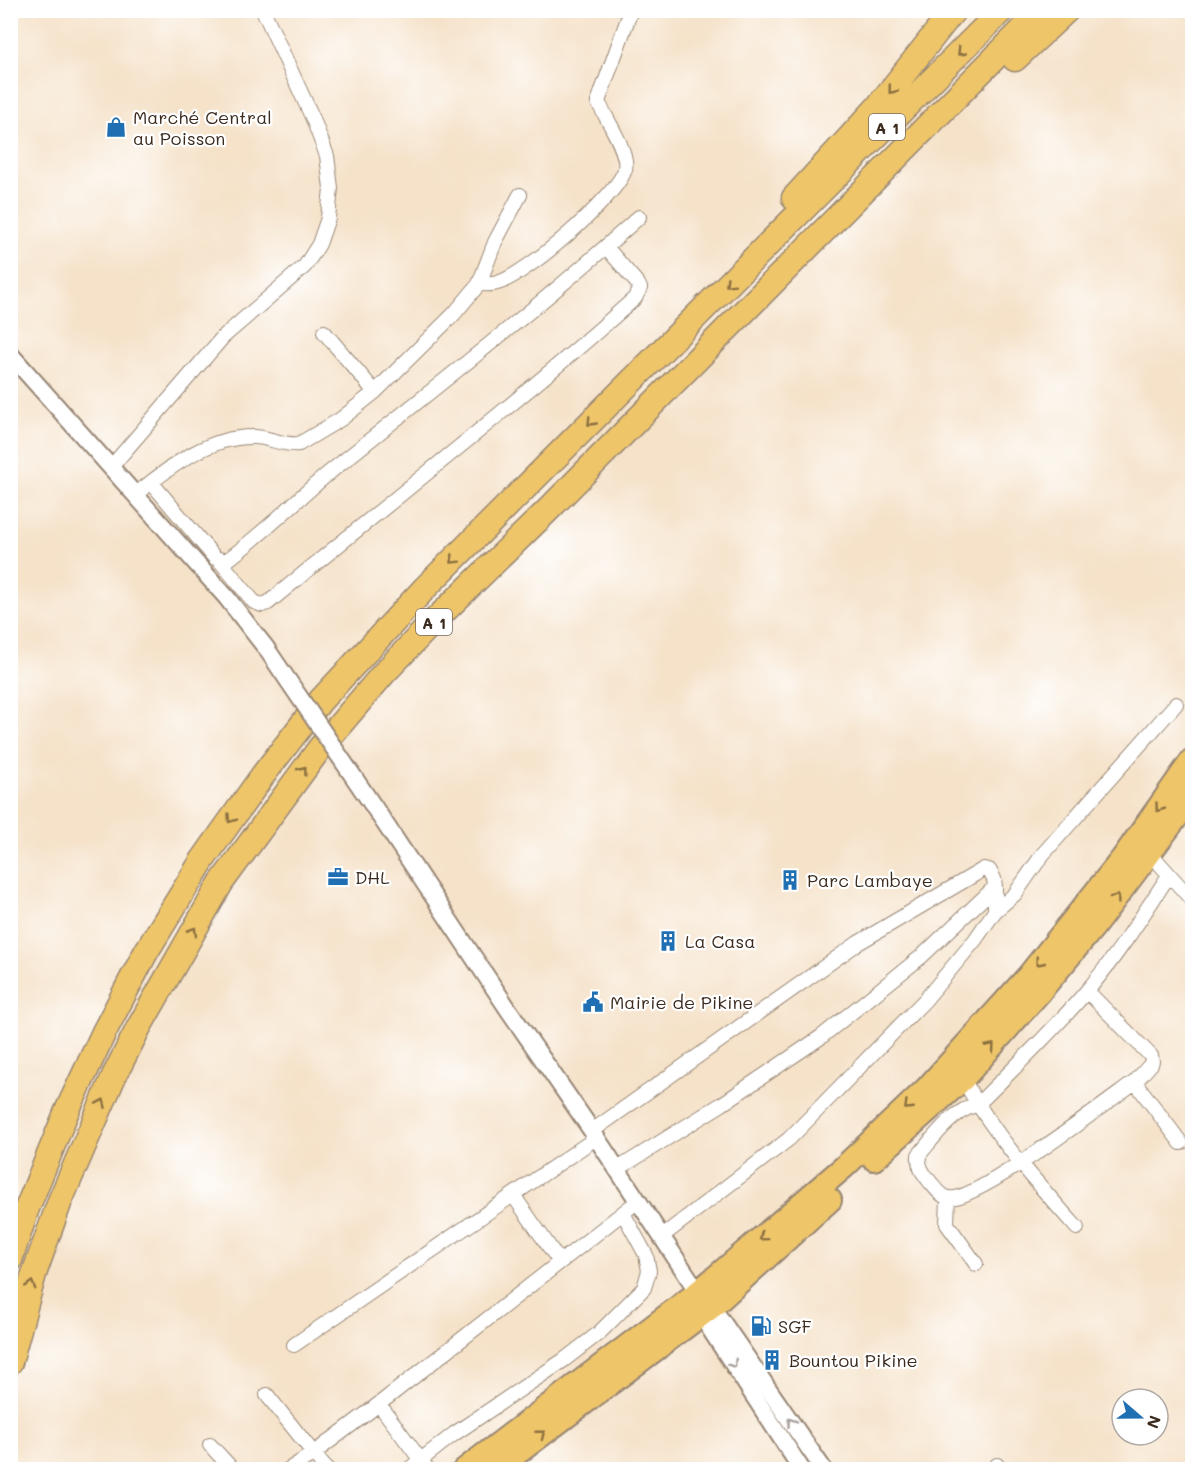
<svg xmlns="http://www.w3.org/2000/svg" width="1203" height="1480" font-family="Mali,sans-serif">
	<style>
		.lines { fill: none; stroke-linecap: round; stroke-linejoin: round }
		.minor-casing { stroke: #988674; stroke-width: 16 }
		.tertiary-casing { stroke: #988674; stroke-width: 20 }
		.trunk-casing { stroke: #988674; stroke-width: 26 }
		.motorway-casing { stroke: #988674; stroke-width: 27 }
		.minor { stroke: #fff; stroke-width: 14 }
		.tertiary { stroke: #fff; stroke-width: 16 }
		.trunk { stroke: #eec569; stroke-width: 22 }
		.motorway { stroke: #eec569; stroke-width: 24 }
		.tertiary-bridge-casing { stroke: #988674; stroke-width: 20; stroke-linecap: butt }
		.tertiary-bridge { stroke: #fff; stroke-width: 16 }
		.oneway { stroke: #8c7040 }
		.oneway2 { stroke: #a79f9a }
		.labels { text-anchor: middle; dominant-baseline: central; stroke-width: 4.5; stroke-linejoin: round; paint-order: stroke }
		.shield { fill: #fff; stroke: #766a62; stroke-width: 1.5 }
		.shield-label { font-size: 16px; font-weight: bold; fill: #3b2a1e }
		.poi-label { font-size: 18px; fill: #3b2a1e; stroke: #fff; text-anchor: start }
	</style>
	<rect width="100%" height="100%" fill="#fff"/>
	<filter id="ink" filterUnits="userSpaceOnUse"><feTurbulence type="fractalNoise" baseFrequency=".0167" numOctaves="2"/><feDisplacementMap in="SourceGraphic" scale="12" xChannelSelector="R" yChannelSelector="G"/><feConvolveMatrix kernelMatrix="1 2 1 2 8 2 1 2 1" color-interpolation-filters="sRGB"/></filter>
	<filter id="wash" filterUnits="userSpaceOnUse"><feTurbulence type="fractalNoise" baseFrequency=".008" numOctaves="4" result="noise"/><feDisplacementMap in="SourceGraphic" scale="24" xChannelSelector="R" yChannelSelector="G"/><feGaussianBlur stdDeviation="1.35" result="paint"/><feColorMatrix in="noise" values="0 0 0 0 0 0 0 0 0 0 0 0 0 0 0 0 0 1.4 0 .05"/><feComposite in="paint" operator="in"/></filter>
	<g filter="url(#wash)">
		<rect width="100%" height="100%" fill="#f5e2c9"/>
	</g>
	<g filter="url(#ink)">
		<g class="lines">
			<g class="minor-casing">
				<path id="minor" d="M479,284C485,284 492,285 497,283C524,277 619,195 625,169C629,153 606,118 598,102L631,10
					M324,332L375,392
					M111,467L223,337L305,266L319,244L328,218L331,188L327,156L313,119L263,10
					M151,482L215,558L226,561C263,534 295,501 330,472C434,388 540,307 639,217
					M136,494C170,467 208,436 254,437C269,437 284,446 299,444L341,419L375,392L454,314L479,284L495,242L520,195
					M220,561L254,602L262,605L268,603C390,501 517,404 635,298L640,288L638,284L606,247
					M1150,853L1192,900
					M995,911L1015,894L1043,854L1176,704
					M1087,991L1151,1056L1152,1061L1151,1064L1135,1082C1107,1102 975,1203 948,1198C941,1196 935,1188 931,1183C923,1173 918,1168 919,1155C934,1137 953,1110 977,1105C1014,1068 1052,1032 1086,992C1117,956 1143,915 1169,875
					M963,1079C993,1134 1035,1181 1077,1228
					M1135,1082L1181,1143
					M592,1131L858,943L984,869L989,870L994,879L995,887L922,956L821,1037L722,1104L616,1170
					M513,1195L560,1262
					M948,1198L947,1224L976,1264
					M661,1237L789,1139L925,1000L975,940L995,911V887
					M294,1345L596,1138
					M267,1395L327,1470
					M379,1404L428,1470
					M210,1445L233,1470
					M288,1470L314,1453L379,1404L638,1201
					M408,1470L454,1434L564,1360L599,1333L644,1288L649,1271L646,1255L623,1213
					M997,1470V1465"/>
			</g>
			<g class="tertiary-casing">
				<path id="tertiary" d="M10,354L227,598L266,648
					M374,807L508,1009L592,1131L698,1292
					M712,1307L824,1470
					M701,1315L802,1470"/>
			</g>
			<g class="trunk-casing">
				<path id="trunk" d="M874,1159L963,1079L1039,993L1093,928L1183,809L1192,793
					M464,1470L698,1292L844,1167L926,1089L1029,975L1122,859L1192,760
					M495,1470L712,1307L830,1200"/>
			</g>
			<g class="motorway-casing">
				<path id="motorway" d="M1015,59L1067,10
					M794,198L876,109L954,10
					M10,1260L26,1211L66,1113L104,1032L146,952L202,861L263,775L321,700L425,588L1002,10
					M10,1362L34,1274L60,1201L114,1076L139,1027L221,883L320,748L384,673L430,625L546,512L1042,10"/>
			</g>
			<use href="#minor" class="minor"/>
			<use href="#tertiary" class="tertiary"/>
			<use href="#trunk" class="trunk"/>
			<use href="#motorway" class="motorway"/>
			<g class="tertiary-bridge-casing">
				<path id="tertiary-bridge" d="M266,648L374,807"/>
			</g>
			<use href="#tertiary-bridge" class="tertiary-bridge"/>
		</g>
		<defs><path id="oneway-chevron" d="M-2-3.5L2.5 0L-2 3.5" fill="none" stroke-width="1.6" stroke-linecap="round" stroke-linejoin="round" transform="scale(1.5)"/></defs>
		<g class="oneway">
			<use href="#oneway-chevron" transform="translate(961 52) rotate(134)"/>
			<use href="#oneway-chevron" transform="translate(892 90) rotate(129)"/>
			<use href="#oneway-chevron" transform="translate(729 283) rotate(135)"/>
			<use href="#oneway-chevron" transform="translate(591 422) rotate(134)"/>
			<use href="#oneway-chevron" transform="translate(454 560) rotate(135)"/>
			<use href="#oneway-chevron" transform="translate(303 770) rotate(-53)"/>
			<use href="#oneway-chevron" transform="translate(1159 808) rotate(125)"/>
			<use href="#oneway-chevron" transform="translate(231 819) rotate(125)"/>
			<use href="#oneway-chevron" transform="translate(1116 898) rotate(-53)"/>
			<use href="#oneway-chevron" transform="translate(193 931) rotate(-59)"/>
			<use href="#oneway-chevron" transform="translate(1039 962) rotate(129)"/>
			<use href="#oneway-chevron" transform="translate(991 1047) rotate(-49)"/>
			<use href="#oneway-chevron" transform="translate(102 1103) rotate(-66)"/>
			<use href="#oneway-chevron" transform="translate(908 1106) rotate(136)"/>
			<use href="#oneway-chevron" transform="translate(763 1237) rotate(140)"/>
			<use href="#oneway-chevron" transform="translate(31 1285) rotate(-75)"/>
			<use href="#oneway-chevron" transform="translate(541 1434) rotate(-38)"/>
		</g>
		<g class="oneway2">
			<use href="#oneway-chevron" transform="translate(733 1364) rotate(57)"/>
			<use href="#oneway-chevron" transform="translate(791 1422) rotate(-125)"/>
		</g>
	</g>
	<defs>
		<g id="shop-bare" transform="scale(1.62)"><path d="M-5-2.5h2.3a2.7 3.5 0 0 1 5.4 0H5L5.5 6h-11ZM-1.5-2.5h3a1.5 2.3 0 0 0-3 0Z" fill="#1f6fb2" stroke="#fff" stroke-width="2.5" paint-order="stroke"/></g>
		<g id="office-bare" transform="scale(1.62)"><path d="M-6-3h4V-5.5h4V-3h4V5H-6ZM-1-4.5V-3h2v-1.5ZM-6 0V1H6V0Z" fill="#1f6fb2" stroke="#fff" stroke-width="2.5" paint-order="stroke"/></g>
		<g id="building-bare" transform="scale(1.62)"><path d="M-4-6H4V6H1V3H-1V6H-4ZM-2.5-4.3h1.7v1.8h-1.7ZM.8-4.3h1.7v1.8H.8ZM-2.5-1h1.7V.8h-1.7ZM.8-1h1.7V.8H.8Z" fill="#1f6fb2" stroke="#fff" stroke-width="2.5" paint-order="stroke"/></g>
		<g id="civic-bare" transform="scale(1.62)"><path d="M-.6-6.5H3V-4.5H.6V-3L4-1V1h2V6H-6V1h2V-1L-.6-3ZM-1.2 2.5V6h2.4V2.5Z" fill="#1f6fb2" stroke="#fff" stroke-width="2.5" paint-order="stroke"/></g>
		<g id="fuel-bare" transform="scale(1.62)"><path d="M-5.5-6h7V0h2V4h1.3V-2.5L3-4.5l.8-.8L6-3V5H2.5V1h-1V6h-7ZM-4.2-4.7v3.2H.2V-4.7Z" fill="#1f6fb2" stroke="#fff" stroke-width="2.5" paint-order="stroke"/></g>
	</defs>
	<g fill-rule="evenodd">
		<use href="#shop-bare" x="116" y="127"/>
		<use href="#office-bare" x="338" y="877"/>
		<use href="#building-bare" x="790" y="880"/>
		<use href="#building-bare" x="668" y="941"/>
		<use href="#civic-bare" x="593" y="1002"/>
		<use href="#fuel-bare" x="761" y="1326"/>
		<use href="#building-bare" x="772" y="1360"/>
	</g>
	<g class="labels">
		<g class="shield">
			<rect x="869" y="114" width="36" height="26" rx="4.5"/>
			<rect x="416" y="609" width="36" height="26" rx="4.5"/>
		</g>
		<g class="shield-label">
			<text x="887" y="127">A 1</text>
			<text x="434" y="622">A 1</text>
		</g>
		<g class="poi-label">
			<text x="133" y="117">Marché Central<tspan x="133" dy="21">au Poisson</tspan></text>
			<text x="355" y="877">DHL</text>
			<text x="807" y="880">Parc Lambaye</text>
			<text x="685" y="941">La Casa</text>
			<text x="610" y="1002">Mairie de Pikine</text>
			<text x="778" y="1326">SGF</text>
			<text x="789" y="1360">Bountou Pikine</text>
		</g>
	</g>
	<rect width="1203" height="1480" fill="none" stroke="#fff" stroke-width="36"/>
	<g transform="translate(1140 1417) rotate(110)"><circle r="28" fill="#ffffff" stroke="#b1aaa5" stroke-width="1.5"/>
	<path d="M0-4.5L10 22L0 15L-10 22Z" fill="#1f6fb2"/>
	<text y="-9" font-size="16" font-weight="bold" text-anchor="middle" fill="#3b2a1e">N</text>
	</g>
</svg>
